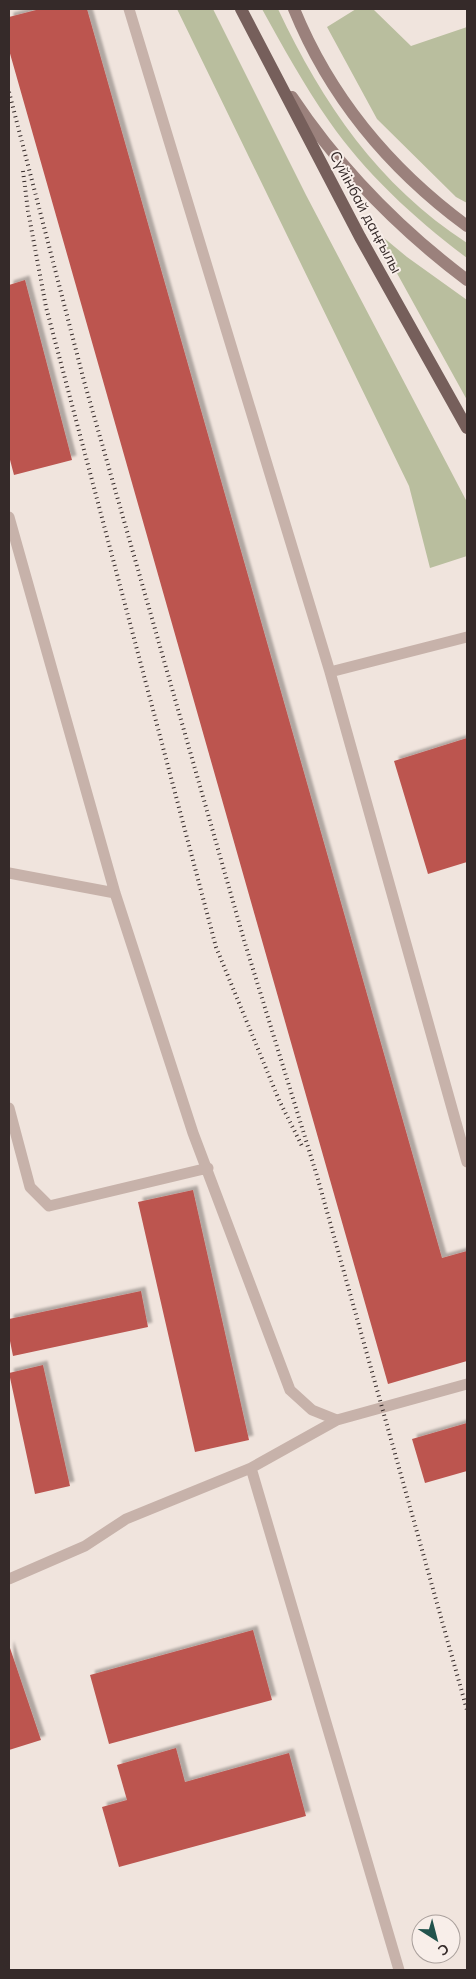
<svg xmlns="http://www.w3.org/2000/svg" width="476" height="1979" font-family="Mulish,sans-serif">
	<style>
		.green { fill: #b9be9e }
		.building { fill: #bc5550; filter: url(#shadow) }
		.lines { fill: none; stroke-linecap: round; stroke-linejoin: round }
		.lane { stroke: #c7b2aa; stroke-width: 11 }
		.secondary { stroke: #9b817c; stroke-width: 12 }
		.primary { stroke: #765f5b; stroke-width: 12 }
		.rail { stroke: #352a29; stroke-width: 4; stroke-dasharray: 1 4; stroke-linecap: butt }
		.labels { text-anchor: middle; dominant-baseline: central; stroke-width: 4; stroke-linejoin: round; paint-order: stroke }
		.street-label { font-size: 15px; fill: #352a29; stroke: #f8eee9 }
	</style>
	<defs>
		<filter id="shadow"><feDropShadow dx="4.5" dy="-4.5" stdDeviation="1" flood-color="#0004"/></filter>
	</defs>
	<rect width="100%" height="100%" fill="#f0e4dd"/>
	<path class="green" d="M177,9H213L306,195L467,502V556L430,568L409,486Z
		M262,9H278C323,104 378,185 467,243V258C415,219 366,174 329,121C304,85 283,47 262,9Z
		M356,9H373L411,46L467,27V203L456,197L377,119L327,27Z
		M372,228L407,257L467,300V400Z"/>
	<path class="building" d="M40,9H87L442,1258L467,1251V1361L388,1384L9,50V17Z
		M25,280L72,460L14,475L9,456V285Z
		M467,738V862L428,874L394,761Z
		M193,1190L249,1440L195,1452L138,1202Z
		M141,1291L148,1327L13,1356L9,1336V1319Z
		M43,1365L70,1486L35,1494L9,1373Z
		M467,1423V1471L425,1483L412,1439Z
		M253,1630L272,1700L109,1744L90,1675Z
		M9,1645L41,1740L9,1750Z
		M176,1748L185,1782L289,1753L306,1816L119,1867L102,1807L127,1800L117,1765Z"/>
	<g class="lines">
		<path class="lane" d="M129,9L330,672
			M9,517L115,893L193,1133L290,1390L312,1410L337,1420L467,1384
			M467,637L330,672L467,1162
			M9,873L115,893
			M9,1108L30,1187L49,1206L208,1168
			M251,1468L399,1970
			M9,1579L85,1546L126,1519L251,1468L337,1420"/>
		<path class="secondary" d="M294,9C330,97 391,170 467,226
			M292,97C340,169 398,228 467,280"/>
		<path class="primary" d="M241,9L360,237L467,428"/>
		<path class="rail" d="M9,92L84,381L244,940L317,1176L467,1710
			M23,171L28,211L46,307L216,947L279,1100L302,1146"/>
	</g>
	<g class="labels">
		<g class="street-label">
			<text transform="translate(366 212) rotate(62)">Сүйінбай даңғылы</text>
		</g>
	</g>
	<rect width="476" height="1979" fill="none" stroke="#352a29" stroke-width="20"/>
	<g transform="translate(436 1939) rotate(144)"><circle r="24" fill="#f8eee9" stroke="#aaa09c"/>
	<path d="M0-4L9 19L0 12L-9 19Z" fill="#22534d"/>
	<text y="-8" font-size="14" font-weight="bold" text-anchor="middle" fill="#352a29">С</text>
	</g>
</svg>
